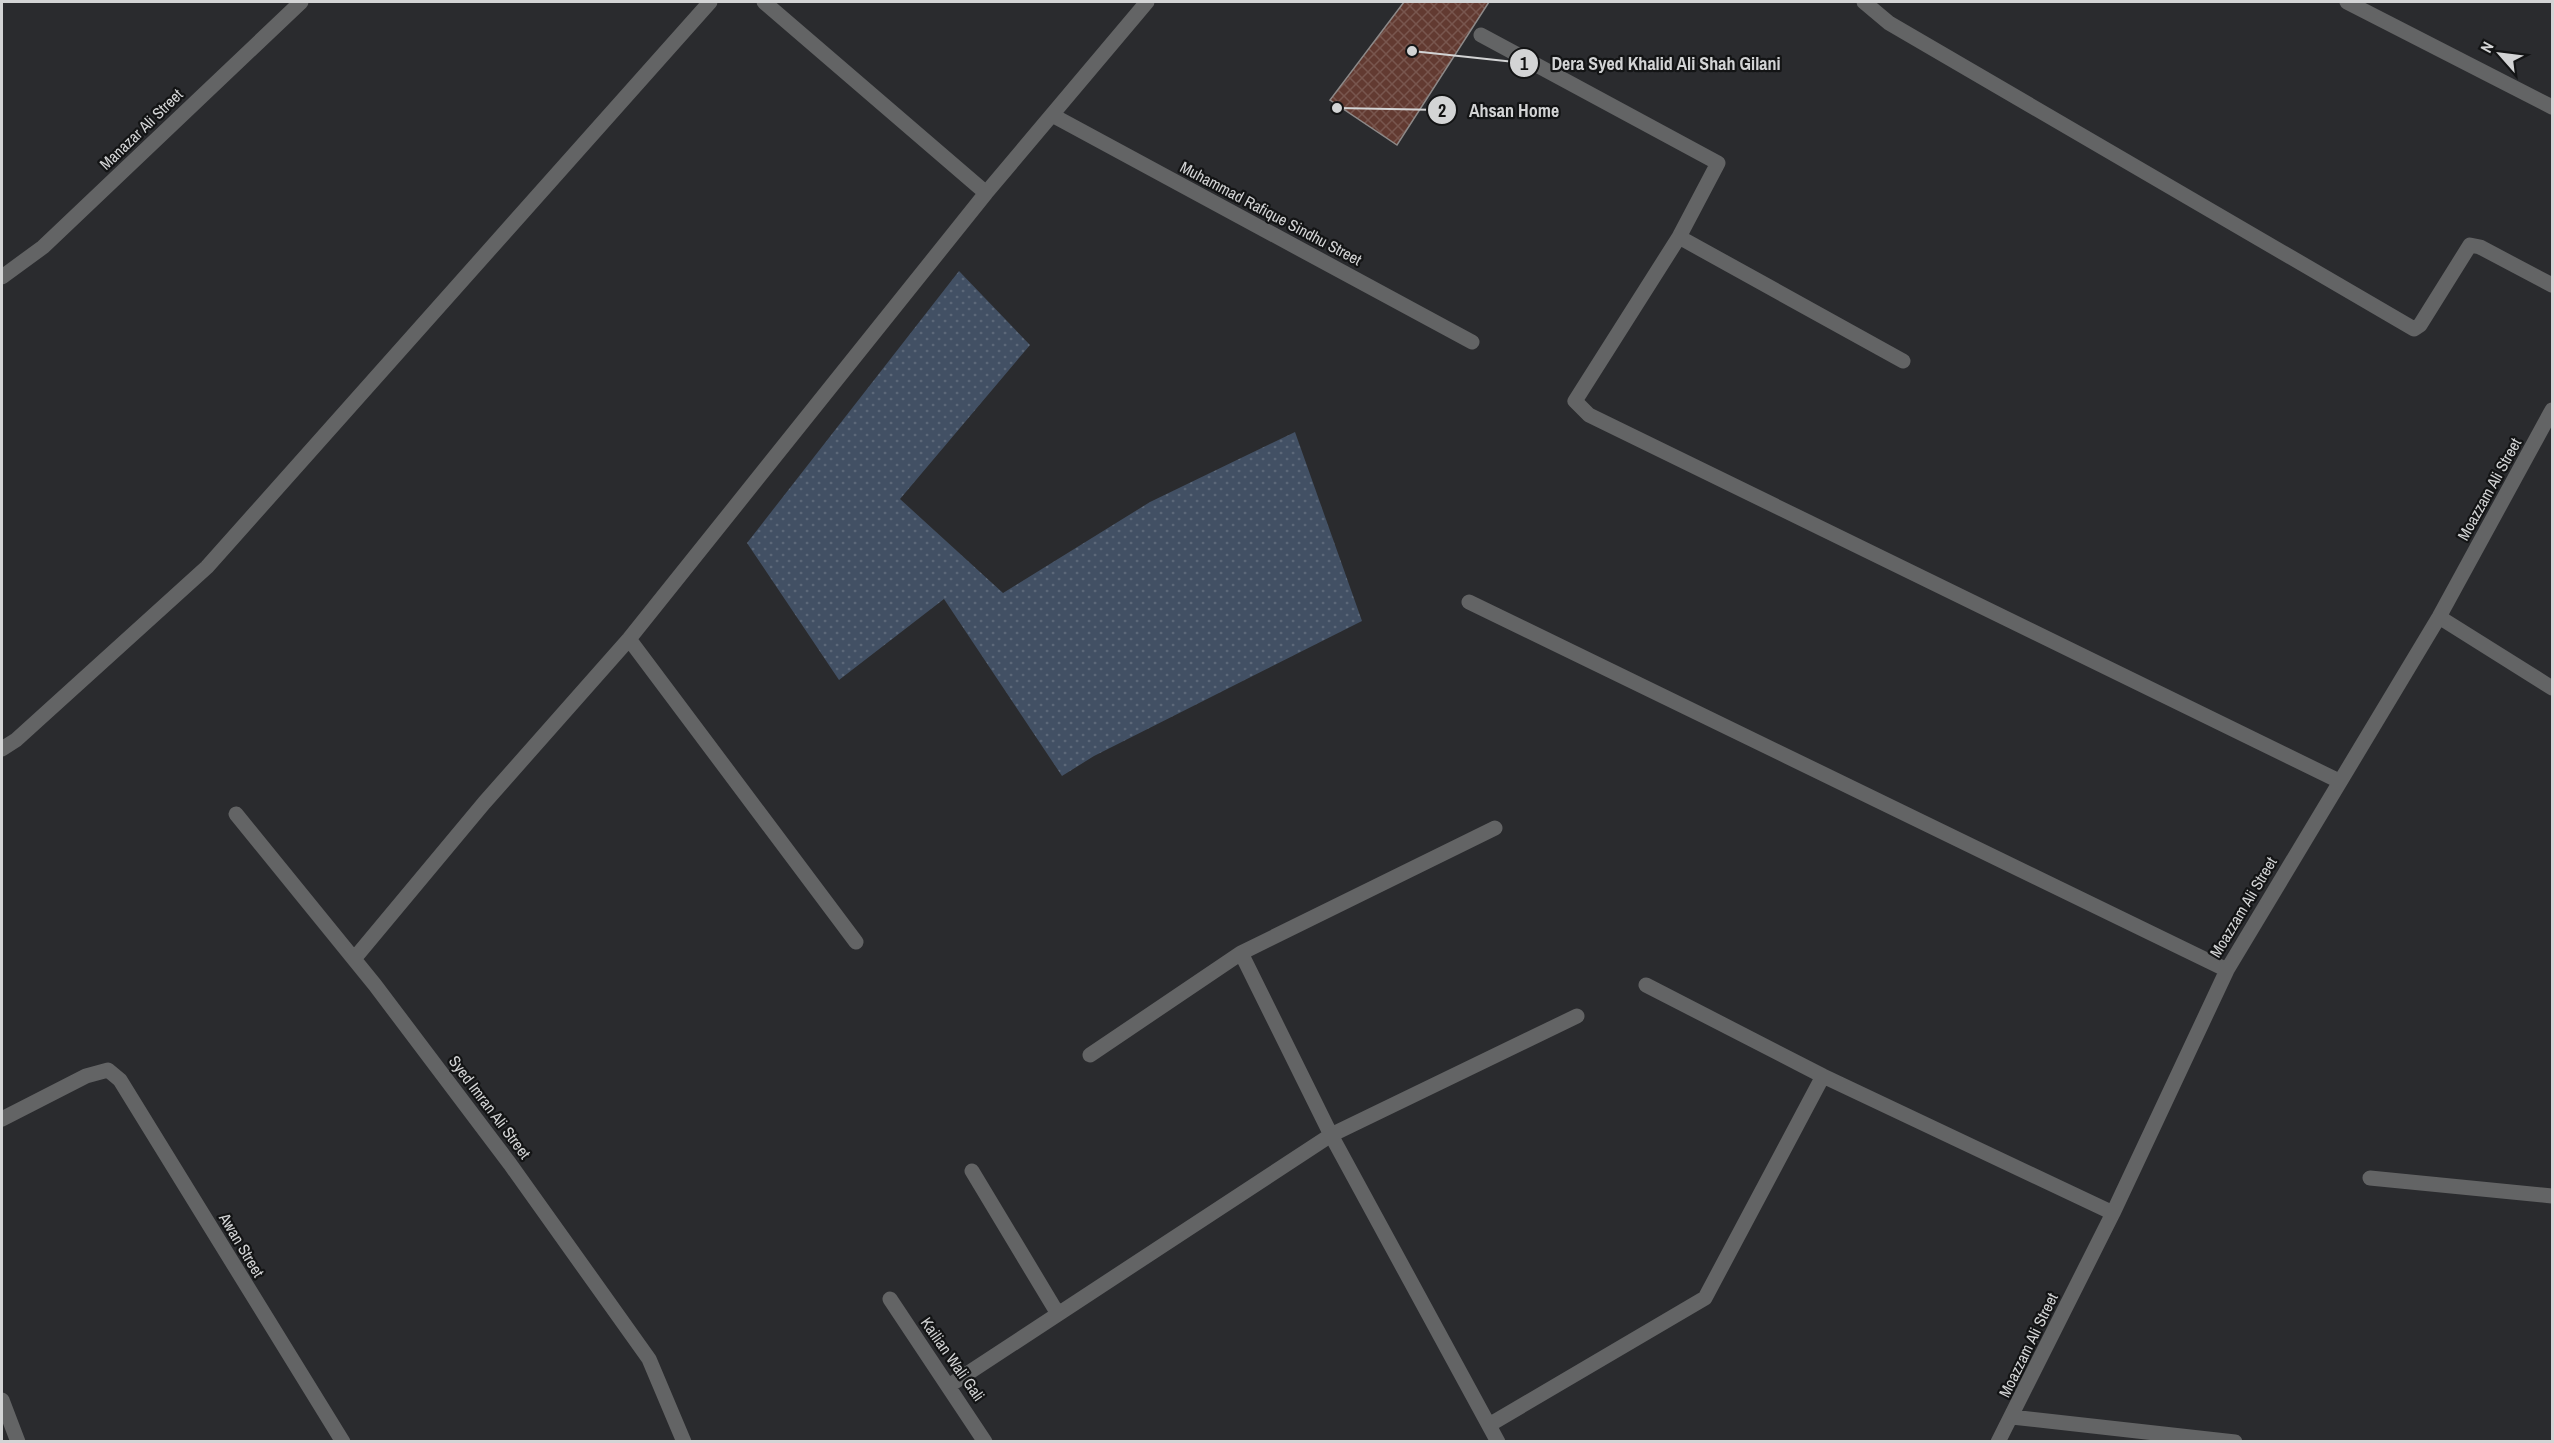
<svg xmlns="http://www.w3.org/2000/svg" width="2554" height="1443" font-family="'Archivo Narrow',sans-serif">
	<style>
		.park { fill: url(#park-dots) }
		.building { fill: url(#building-cross-hatch); stroke: #8d8988; stroke-width: 1.5 }
		.lines { fill: none; stroke-linecap: round; stroke-linejoin: round }
		.street { stroke: #636465; stroke-width: 15 }
		.labels { text-anchor: middle; dominant-baseline: central; stroke-width: 4.5; stroke-linejoin: round; paint-order: stroke }
		.street-label { font-size: 16px; fill: #d3d4d5; stroke: #131415 }
		.leader { fill: none; stroke: #d3d4d5; stroke-width: 2 }
		.callout-dot { fill: #d3d4d5; stroke: #131415; stroke-width: 2 }
		.mark-label { font-size: 18px; text-anchor: middle; font-weight: bold; fill: #111 }
		.callout-label { font-size: 18px; text-anchor: middle; font-weight: bold; fill: #d3d4d5; stroke: #131415; stroke-width: 4.5; stroke-linejoin: round; paint-order: stroke }
	</style>
	<defs>
		<pattern id="park-dots" width="8" height="8" patternUnits="userSpaceOnUse" patternTransform="scale(1.5)"><rect width="8" height="8" fill="#425064"/><path d="M2 2h.1M6 6h.1" fill="none" stroke="#5c6879" stroke-width="1.8" stroke-linecap="round"/></pattern>
		<pattern id="building-cross-hatch" width="8" height="8" patternUnits="userSpaceOnUse" patternTransform="scale(1.5)"><rect width="8" height="8" fill="#623a31"/><path d="M0 0l8 8M0 8l8-8" fill="none" stroke="#78564e"/></pattern>
	</defs>
	<rect width="100%" height="100%" fill="#2a2b2e"/>
	<path class="park" d="M959,271L1030,345L900,499L1003,593L1150,502L1295,432L1362,621L1094,756L1062,776L944,599L839,680L747,543Z"/>
	<path class="building" d="M1404,2H1489L1397,145L1330,100Z"/>
	<g class="lines">
		<path class="street" d="M764,2L986,193L1147,2
			M1864,2L1889,23L2414,329L2420,325L2470,245L2480,247L2552,285
			M2347,2L2552,107
			M1481,35L1718,163L1679,237
			M1052,115L1472,342
			M2,277L43,247L301,2
			M1903,361L1679,237L1575,401L1589,415L2339,781
			M1469,602L2227,970
			M2439,617L2552,688
			M629,639L856,942
			M2,749L16,740L207,567L710,2
			M236,814L375,985L510,1164L649,1359L684,1442
			M1495,828L1241,953L1331,1135L1498,1442
			M354,959L484,803L629,639L986,193
			M1646,985L1823,1076L2113,1213
			M1090,1055L1241,953
			M2,1119L86,1076L108,1070L120,1080L343,1442
			M972,1171L1058,1314
			M2370,1178L2552,1196
			M890,1299L985,1442
			M950,1385L1331,1135L1577,1016
			M2,1400L18,1442
			M2012,1417L2235,1442
			M1489,1425L1705,1298L1823,1076
			M1998,1442L2113,1213L2227,970L2439,617L2552,410"/>
	</g>
	<g class="labels">
		<g class="street-label">
			<text transform="translate(141 129) rotate(-44)">Manazar Ali Street</text>
			<text transform="translate(1271 213) rotate(28)">Muhammad Rafique Sindhu Street</text>
			<text transform="translate(2489 489) rotate(-61)">Moazzam Ali Street</text>
			<text transform="translate(2243 907) rotate(-59)">Moazzam Ali Street</text>
			<text transform="translate(490 1107) rotate(53)">Syed Imran Ali Street</text>
			<text transform="translate(242 1245) rotate(59)">Awan Street</text>
			<text transform="translate(2028 1345) rotate(-64)">Moazzam Ali Street</text>
			<text transform="translate(953 1359) rotate(55)">Kailian Wali Gali</text>
		</g>
	</g>
	<path class="leader" d="M1412 51L1524 63M1337 108L1442 110"/>
	<g class="callout-dot">
		<circle cx="1412" cy="51" r="6"/>
		<circle cx="1337" cy="108" r="6"/>
		<circle cx="1524" cy="63" r="15"/>
		<circle cx="1442" cy="110" r="15"/>
	</g>
	<g class="mark-label">
		<text x="1524" y="70">1</text>
		<text x="1442" y="117">2</text>
	</g>
	<g class="callout-label">
		<text x="1666" y="70">Dera Syed Khalid Ali Shah Gilani</text>
		<text x="1514" y="117">Ahsan Home</text>
	</g>
	<rect width="2554" height="1443" fill="none" stroke="#d3d4d5" stroke-width="6"/>
	<g transform="translate(2500 54) rotate(298)" stroke="#131415" stroke-width="4.5" paint-order="stroke">
	<path d="M0-4.5L10 22L0 15L-10 22Z" fill="#d3d4d5"/>
	<text y="-9" font-size="16" font-weight="bold" text-anchor="middle" fill="#d3d4d5">N</text>
	</g>
</svg>
